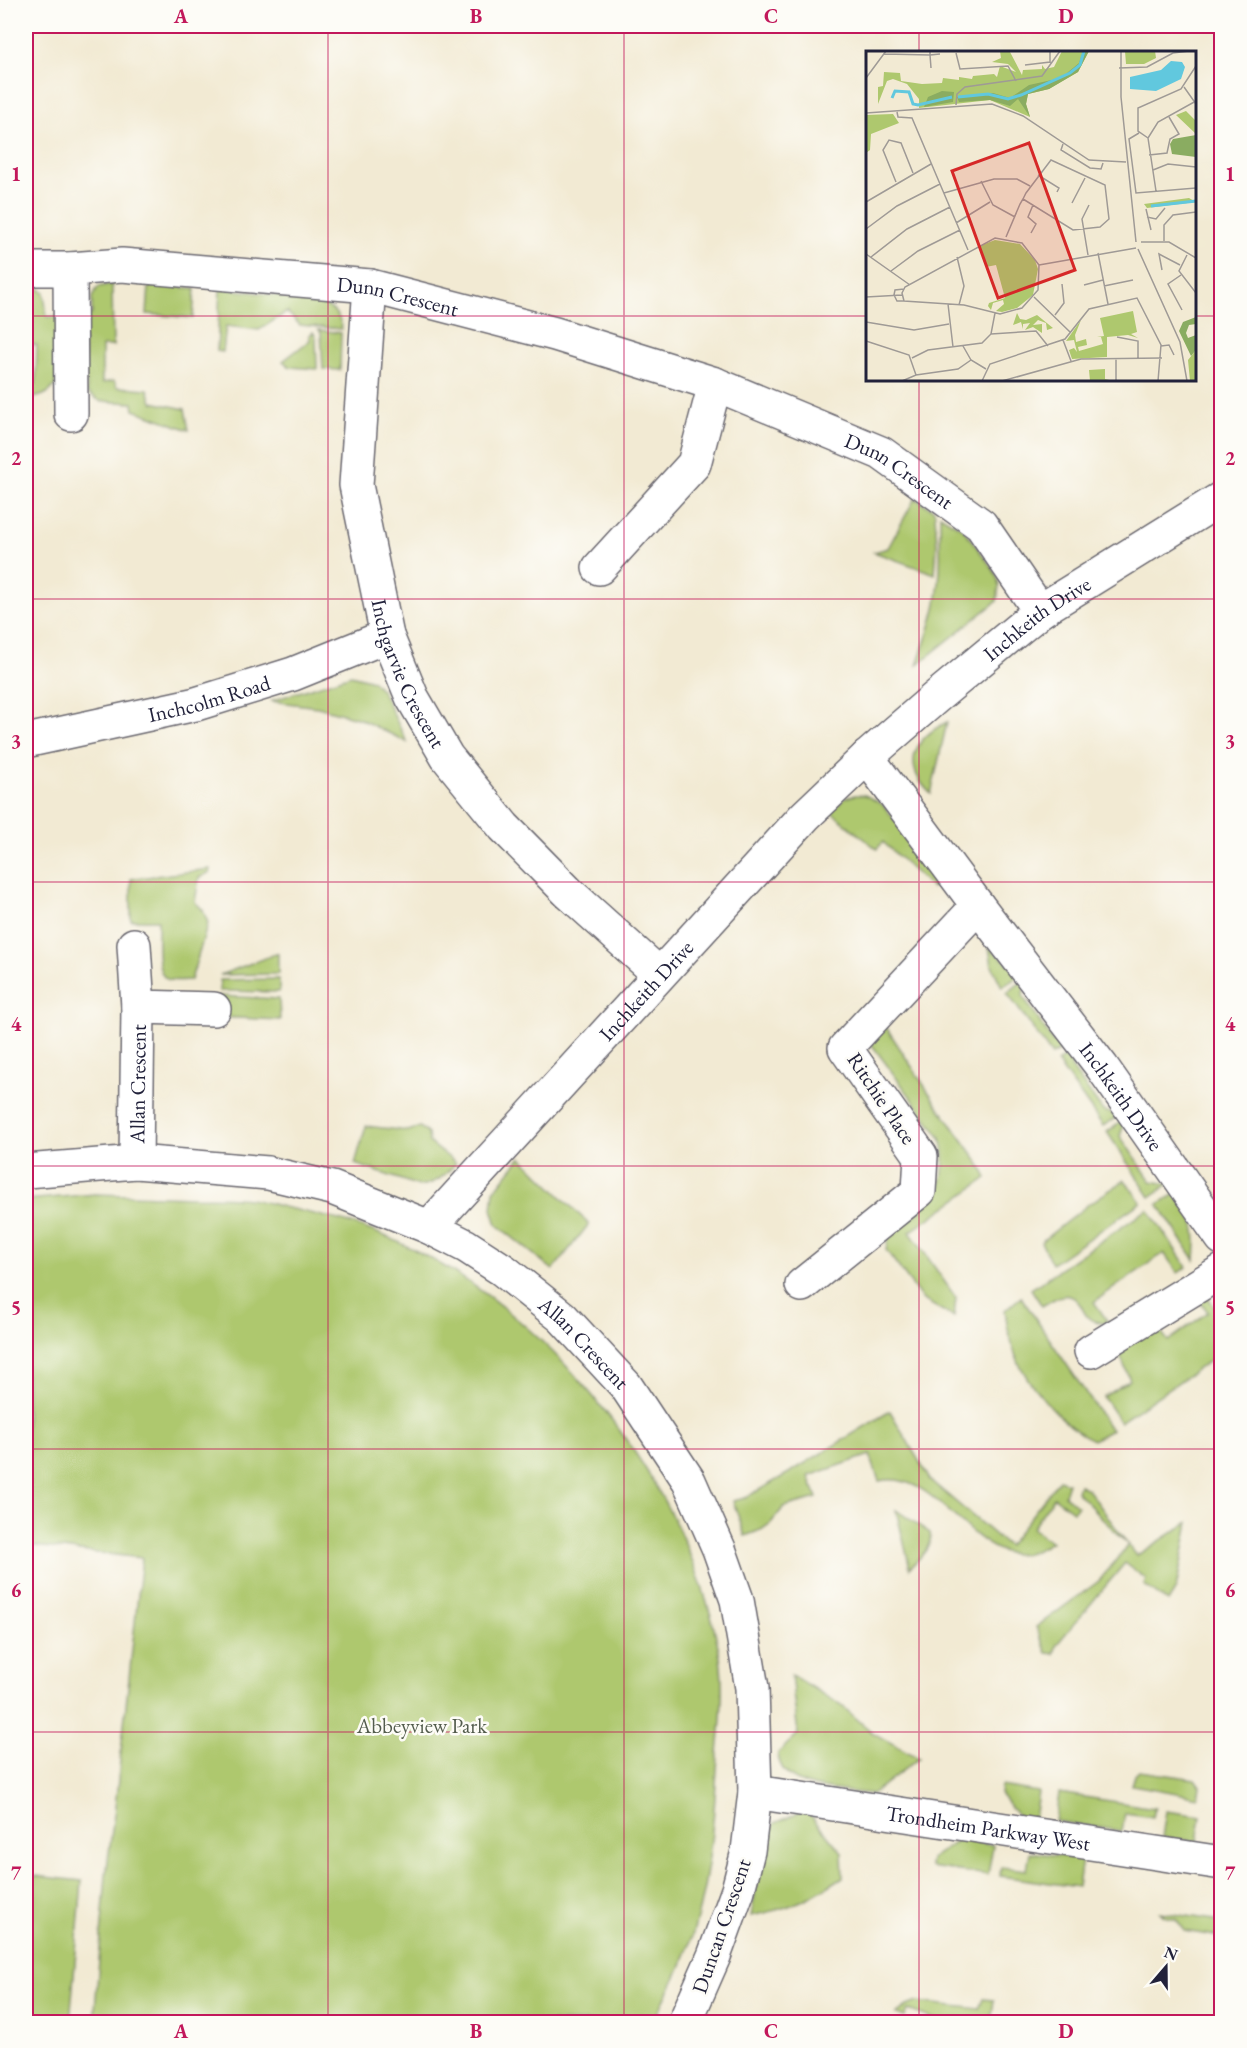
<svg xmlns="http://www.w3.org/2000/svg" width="1247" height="2048" font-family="'EB Garamond',serif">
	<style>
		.green { fill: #aec86e; stroke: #687554; stroke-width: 1.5 }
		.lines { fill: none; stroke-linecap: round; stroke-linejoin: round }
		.minor-casing { stroke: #6b6870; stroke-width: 36 }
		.minor { stroke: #fff; stroke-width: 33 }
		.grid { fill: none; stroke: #c2185b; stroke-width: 1.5; stroke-opacity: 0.55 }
		.labels { text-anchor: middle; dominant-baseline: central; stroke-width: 5; stroke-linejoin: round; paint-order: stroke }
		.street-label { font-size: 21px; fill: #22223b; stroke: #fdfcf7 }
		.park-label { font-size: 21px; fill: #535c4d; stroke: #fdfcf7 }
		.inset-river { fill: none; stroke: #61c8de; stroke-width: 3 }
		.inset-road { fill: none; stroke: #9f9a96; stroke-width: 1.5 }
		.view { fill: #d62828; fill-opacity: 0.15; stroke: #d62828; stroke-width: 3 }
		.inset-edge { fill: none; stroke: #22223b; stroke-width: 3 }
		.neatline { fill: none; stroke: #c2185b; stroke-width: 2 }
		.grid-label { font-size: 20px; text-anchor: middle; font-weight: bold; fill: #c2185b }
	</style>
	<rect width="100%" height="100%" fill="#fdfcf7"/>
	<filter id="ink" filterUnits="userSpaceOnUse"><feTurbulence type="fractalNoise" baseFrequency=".0167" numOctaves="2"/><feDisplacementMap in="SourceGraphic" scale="12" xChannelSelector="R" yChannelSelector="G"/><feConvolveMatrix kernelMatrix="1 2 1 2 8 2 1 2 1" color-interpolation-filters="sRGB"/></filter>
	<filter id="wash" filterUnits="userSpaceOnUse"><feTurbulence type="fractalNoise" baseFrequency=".008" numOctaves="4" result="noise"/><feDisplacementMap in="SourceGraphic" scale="24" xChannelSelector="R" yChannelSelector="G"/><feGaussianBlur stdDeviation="1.35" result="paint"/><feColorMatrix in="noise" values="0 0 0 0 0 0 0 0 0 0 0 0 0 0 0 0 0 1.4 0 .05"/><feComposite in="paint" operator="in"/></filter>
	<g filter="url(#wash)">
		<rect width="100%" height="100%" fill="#f2ead3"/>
		<path class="green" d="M112,284L113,346H102V383L114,381L117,387L148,389L152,402L185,409L189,430L134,410L133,403L100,401L87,392L82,315L92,314V297L98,287Z
			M36,286L44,293L47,317L59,316L56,384C48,396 39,397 26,399V381L36,383L37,345L26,344L28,287Z
			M149,286L195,288L193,318L147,314Z
			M220,288L315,300C328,306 342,313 341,329L300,325L287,312L259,330L226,326L223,352L217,351Z
			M319,330L341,333L340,370L323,369L321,333Z
			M313,332L316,337L317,369L290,367L283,361L310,340L309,336Z
			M915,498L934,510L935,514L937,545L935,574L874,552L888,548Z
			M940,515L963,529L991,566L997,576L999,586L997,601L917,665C924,645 932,624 936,603C942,574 940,544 940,515Z
			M351,675L373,681L382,691L407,742L360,719L318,707L271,701Z
			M947,722L931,794C901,765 913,739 947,722Z
			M855,795H865L882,804L939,873L938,880L932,888L883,842L877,849L831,812L845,798Z
			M210,869V872L199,878L195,902L203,910L208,923L191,980C184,980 174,982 167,979C154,973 159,934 158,920H131V879Z
			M989,947L1021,975L1002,987L992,966Z
			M278,953V974L220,975Z
			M279,979V992L219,991L220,980Z
			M1025,979L1023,996L1053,1042L1071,1044L1052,1055L1007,993Z
			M219,996L279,999L280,1020L217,1017Z
			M882,1021L935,1102L978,1161L987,1178L910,1232L956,1298L954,1317L923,1300L886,1250L889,1233C902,1223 924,1210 933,1197C945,1182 946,1155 941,1138L872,1045L873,1033Z
			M1075,1050L1071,1067L1103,1111L1120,1115L1103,1126L1057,1062Z
			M1126,1119L1120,1136L1151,1181L1169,1184L1150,1197L1107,1132Z
			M366,1126L408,1131L420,1127L428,1134L429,1142L456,1163C444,1176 437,1184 419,1186L355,1164Z
			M521,1157L589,1224L553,1270L497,1225L492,1209L494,1191Z
			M1125,1180L1141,1202L1052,1264L1041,1242L1090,1203Z
			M95,1194C128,1195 161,1196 194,1197C212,1197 231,1197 249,1199C264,1201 278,1206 292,1209C309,1213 328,1217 346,1222C524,1276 685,1469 719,1651C725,1686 721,1720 718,1755C714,1814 711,1869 695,1926C686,1960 669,1991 653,2022H94L106,1875L115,1807L142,1558L26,1545V1200Z
			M1175,1194C1195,1221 1198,1226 1195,1260L1158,1204Z
			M1148,1209L1187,1267L1178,1273L1164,1253L1094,1302L1108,1322C1102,1322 1095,1323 1090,1319C1084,1315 1083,1308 1079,1303C1068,1288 1054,1299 1042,1306L1031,1289Z
			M1204,1292L1221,1316V1353L1120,1422L1103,1397L1130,1380L1120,1355L1124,1343L1154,1322L1168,1341L1208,1312L1194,1293Z
			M1021,1297L1111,1430L1093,1440C1078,1434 1067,1424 1056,1412C1024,1381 1010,1355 1005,1310Z
			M890,1411L930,1480L1008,1546L1059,1480L1068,1483L1064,1495L1078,1506L1073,1511L1054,1497L1032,1528L1051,1542C980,1593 946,1465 879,1481L870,1455L809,1476L817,1498L784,1507L771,1523L761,1530L745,1536L733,1501L745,1498L794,1470Z
			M1079,1485L1088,1489L1136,1556L1189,1522L1176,1589L1168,1602L1144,1585L1146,1579L1125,1563L1057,1644L1054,1654L1047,1653L1036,1627L1099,1581L1128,1545L1077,1492Z
			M896,1510L930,1533C933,1547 919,1558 910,1568Z
			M791,1675L841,1705L873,1733L919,1758L872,1794C844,1790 779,1792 778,1753L798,1734Z
			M1139,1771L1195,1779L1200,1786L1198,1797L1132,1785L1135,1775Z
			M1001,1786L1038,1792L1034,1819L1018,1816L1000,1794Z
			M1059,1793L1155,1808L1153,1817L1125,1813L1122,1831L1055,1821Z
			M806,1810L842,1852L843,1877C809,1899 792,1908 751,1916L765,1840L775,1823Z
			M1166,1811L1201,1816L1197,1842L1162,1837Z
			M958,1840L993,1845L988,1875L930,1867L931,1859Z
			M1030,1852L1082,1859L1078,1887L1000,1876L1001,1867L1027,1870Z
			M26,1875L82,1881L70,2022H26Z
			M1160,1912L1221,1921V1937L1185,1931L1176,1919L1164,1916Z
			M983,1999L994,2000L991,2022H943L908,2010L905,2017L896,2014L907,2006L917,2002L979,2009Z"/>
	</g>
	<g filter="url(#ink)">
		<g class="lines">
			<g class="minor-casing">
				<g id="minor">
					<path id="s1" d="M26,269H70L122,265L370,286L555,334L715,384L881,453L981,525L1040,611"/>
					<path d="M70,269L71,414"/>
					<path id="s2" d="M370,286L356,485L387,636L412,697L447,757L504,827L568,892L659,974"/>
					<path d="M599,568L694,464L715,384"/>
					<path id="s3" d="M26,741L196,704L293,674L387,636"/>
					<path id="s4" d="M867,757L978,906L1102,1067L1222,1238"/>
					<path d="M134,945L138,1007L214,1009"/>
					<path id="s5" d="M136,1162L138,1007"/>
					<path id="s6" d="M26,1171L136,1162L268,1173L332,1188L429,1227L466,1246L503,1270L562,1317L626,1386L689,1481L719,1549L737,1600L752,1688L755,1792L748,1851L738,1890L714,1956L685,2022"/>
					<path id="s7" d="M429,1227L805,816L867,757L935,698L1040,611L1222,498"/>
					<path d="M802,1285L919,1191L921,1156L845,1048L978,906"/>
					<path d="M1091,1351L1222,1271"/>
					<path id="s8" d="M755,1792L1222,1863"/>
				</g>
			</g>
			<use href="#minor" class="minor"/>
		</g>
	</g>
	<path class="grid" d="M328,26V2022M624,26V2022M919,26V52M26,316H868M1194,316H1222M919,380V2022M26,599H1222M26,882H1222M26,1166H1222M26,1449H1222M26,1732H1222"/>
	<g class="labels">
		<g class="street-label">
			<text stroke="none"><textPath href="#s1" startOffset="374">Dunn Crescent</textPath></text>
			<text stroke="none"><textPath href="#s1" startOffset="908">Dunn Crescent</textPath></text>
			<text stroke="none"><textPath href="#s7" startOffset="862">Inchkeith Drive</textPath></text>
			<text stroke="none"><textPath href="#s2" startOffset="396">Inchgarvie Crescent</textPath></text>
			<text stroke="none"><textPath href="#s3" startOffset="188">Inchcolm Road</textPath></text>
			<text stroke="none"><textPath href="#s7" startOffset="321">Inchkeith Drive</textPath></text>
			<text stroke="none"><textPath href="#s5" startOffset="78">Allan Crescent</textPath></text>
			<text stroke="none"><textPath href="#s4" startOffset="424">Inchkeith Drive</textPath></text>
			<text transform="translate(882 1098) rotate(56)">Ritchie Place</text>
			<text stroke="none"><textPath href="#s6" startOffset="608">Allan Crescent</textPath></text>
			<text stroke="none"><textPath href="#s8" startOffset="236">Trondheim Parkway West</textPath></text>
			<text transform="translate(721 1926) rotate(-71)">Duncan Crescent</text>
		</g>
		<g class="park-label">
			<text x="422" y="1725">Abbeyview Park</text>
		</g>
	</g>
	<g transform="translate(866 51)">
		<rect width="330" height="330" fill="#f2ead3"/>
		<path d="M134,0L144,1L156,24L157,19L176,18V14L179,18L188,16L196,0H223L212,21L183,38L162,43L160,53L164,66L124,49L53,57V48L41,33L27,28L21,30L12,53V36L17,35L18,21L34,22L35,30L56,33L76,32L77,27L93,29V26L106,28L107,25L128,23L131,26L134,15L150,21L142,13L126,11L135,7ZM259,0H289L290,7L278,13H260ZM320,60L330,70V83L310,64ZM27,63L33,72L5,83L4,99L0,102V64ZM323,147L330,151L281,157L278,153ZM129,189L154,193L169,209L172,218L167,244L151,257L136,261L130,260L138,253L137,249L127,252L125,259L122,255L123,252L139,247L130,214L120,216L113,195ZM267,260L271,281L265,283L272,287L262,284L241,286V306L206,308L203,299L208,297L211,301L208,289L200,290L215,269L209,284L210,291L220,288L221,294L212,296L213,300L237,293L235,286H231L238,285L234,267ZM151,262L154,268L160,269L171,264L187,277L181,279L180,272L172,269L167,274L176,273V282L167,276L159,279L164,272L157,273V278L155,271L147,274ZM330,299V330H324L322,309ZM239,318V328L248,330H224L223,319Z" fill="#aec86e"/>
		<path d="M217,0H223L212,21L183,38L162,43L160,53L164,66L152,48L144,55L124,49L93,51L91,46L127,42L144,47L163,34L195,27L213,12ZM76,40L88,41L87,51L58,56L62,46ZM330,84V106L306,103L304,93L307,88ZM330,266V273L323,274L320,282L322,287L330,284V299L325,305L313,280L317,271Z" fill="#8aac61"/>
		<path d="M305,10L316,11L319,16L315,28L290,40L264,38V26L295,19Z" fill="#61c8de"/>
		<path class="inset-river" d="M92,46L122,43L142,48L155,44L204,22L214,14L218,0M26,47L29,40L43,41L47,53L52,54L86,46M285,155L330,150"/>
		<path class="inset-road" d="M255,0V46L270,191M90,2L94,18L142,15L150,30M18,3L64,4V0M159,14L184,11V0M65,17L64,4L74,3M253,17L281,16L307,2L323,0M0,27L20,0M318,36L330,53M90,54L91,43L99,36L176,25L194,0M31,61L32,66L46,67L102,199M0,62L126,53L157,65L223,109L260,111M273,82L263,88L270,142L330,137M282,87L272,80V57L315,38L330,15M197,93L195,99L224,117L235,118L237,112M283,104L301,102L304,88L313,83L303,66M287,119L302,113L330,116M172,124L193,137L191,141M115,130L127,154L149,166M30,131L17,99L23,89L35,92L47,122M290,140L282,87L292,71L330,50M78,142L128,128H151L164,135M0,151L65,113M206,152L219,127M280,158L285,179M281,166L290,168L299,157M90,172L124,151M0,178L31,155L74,133M165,182L170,173L162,166L167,154M140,186L154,153L157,148L160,142L185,109L239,134L243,168L234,176L207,179L157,148M129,187L156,192L173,214L172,239L156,257L134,263L98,254L38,250L36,242L39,236ZM298,190V174L307,164L330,161M275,191H303L330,207M272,198L314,291L321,330M232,202L242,253M0,203L44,234M222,204L216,168L223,154M321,204L313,220L330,242M5,206L41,178L84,156M91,206L98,235L93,254M173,214L270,197M296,219L293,203L314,214M25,220L52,200L94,179M315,224L302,233L316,259M218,234L237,229M238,235L267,229M38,238L29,239L28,244L31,250H38M0,246L36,244M168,246L204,281M82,253L87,296M189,264L198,252L196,233M0,271L48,279L83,273M125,283L170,280L182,295M251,286L272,290V307M197,289L205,310M0,290L43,304L50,324M97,295L105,309L120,318M295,295L303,294L308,304M46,307L62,299L116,292L125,283L129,262M250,307V330M36,330L50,324L92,318L105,309M116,330L124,313L199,288L223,258L271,247L295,294L292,330M136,330L215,308L296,307"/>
		<path class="view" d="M163,92L209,219L132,247L86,120Z"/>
		<rect width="330" height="330" class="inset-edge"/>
	</g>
	<rect width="1247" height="2048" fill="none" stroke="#fdfcf7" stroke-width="66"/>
	<g transform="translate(1166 1967) rotate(20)" stroke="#fdfcf7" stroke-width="4.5" paint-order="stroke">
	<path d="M0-4.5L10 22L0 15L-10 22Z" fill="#22223b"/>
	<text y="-9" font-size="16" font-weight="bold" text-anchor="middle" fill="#22223b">N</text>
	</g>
	<rect x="33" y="33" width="1181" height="1982" class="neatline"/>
	<g class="grid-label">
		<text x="181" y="23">A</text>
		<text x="476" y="23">B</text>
		<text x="771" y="23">C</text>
		<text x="1066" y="23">D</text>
		<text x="16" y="181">1</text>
		<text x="1230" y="181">1</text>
		<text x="16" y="465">2</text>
		<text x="1230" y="465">2</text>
		<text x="16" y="748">3</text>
		<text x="1230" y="748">3</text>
		<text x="16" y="1031">4</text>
		<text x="1230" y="1031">4</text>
		<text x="16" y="1314">5</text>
		<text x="1230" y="1314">5</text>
		<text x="16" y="1597">6</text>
		<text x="1230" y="1597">6</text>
		<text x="16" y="1880">7</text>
		<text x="1230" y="1880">7</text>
		<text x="181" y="2038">A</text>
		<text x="476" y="2038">B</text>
		<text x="771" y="2038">C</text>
		<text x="1066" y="2038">D</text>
	</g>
</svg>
